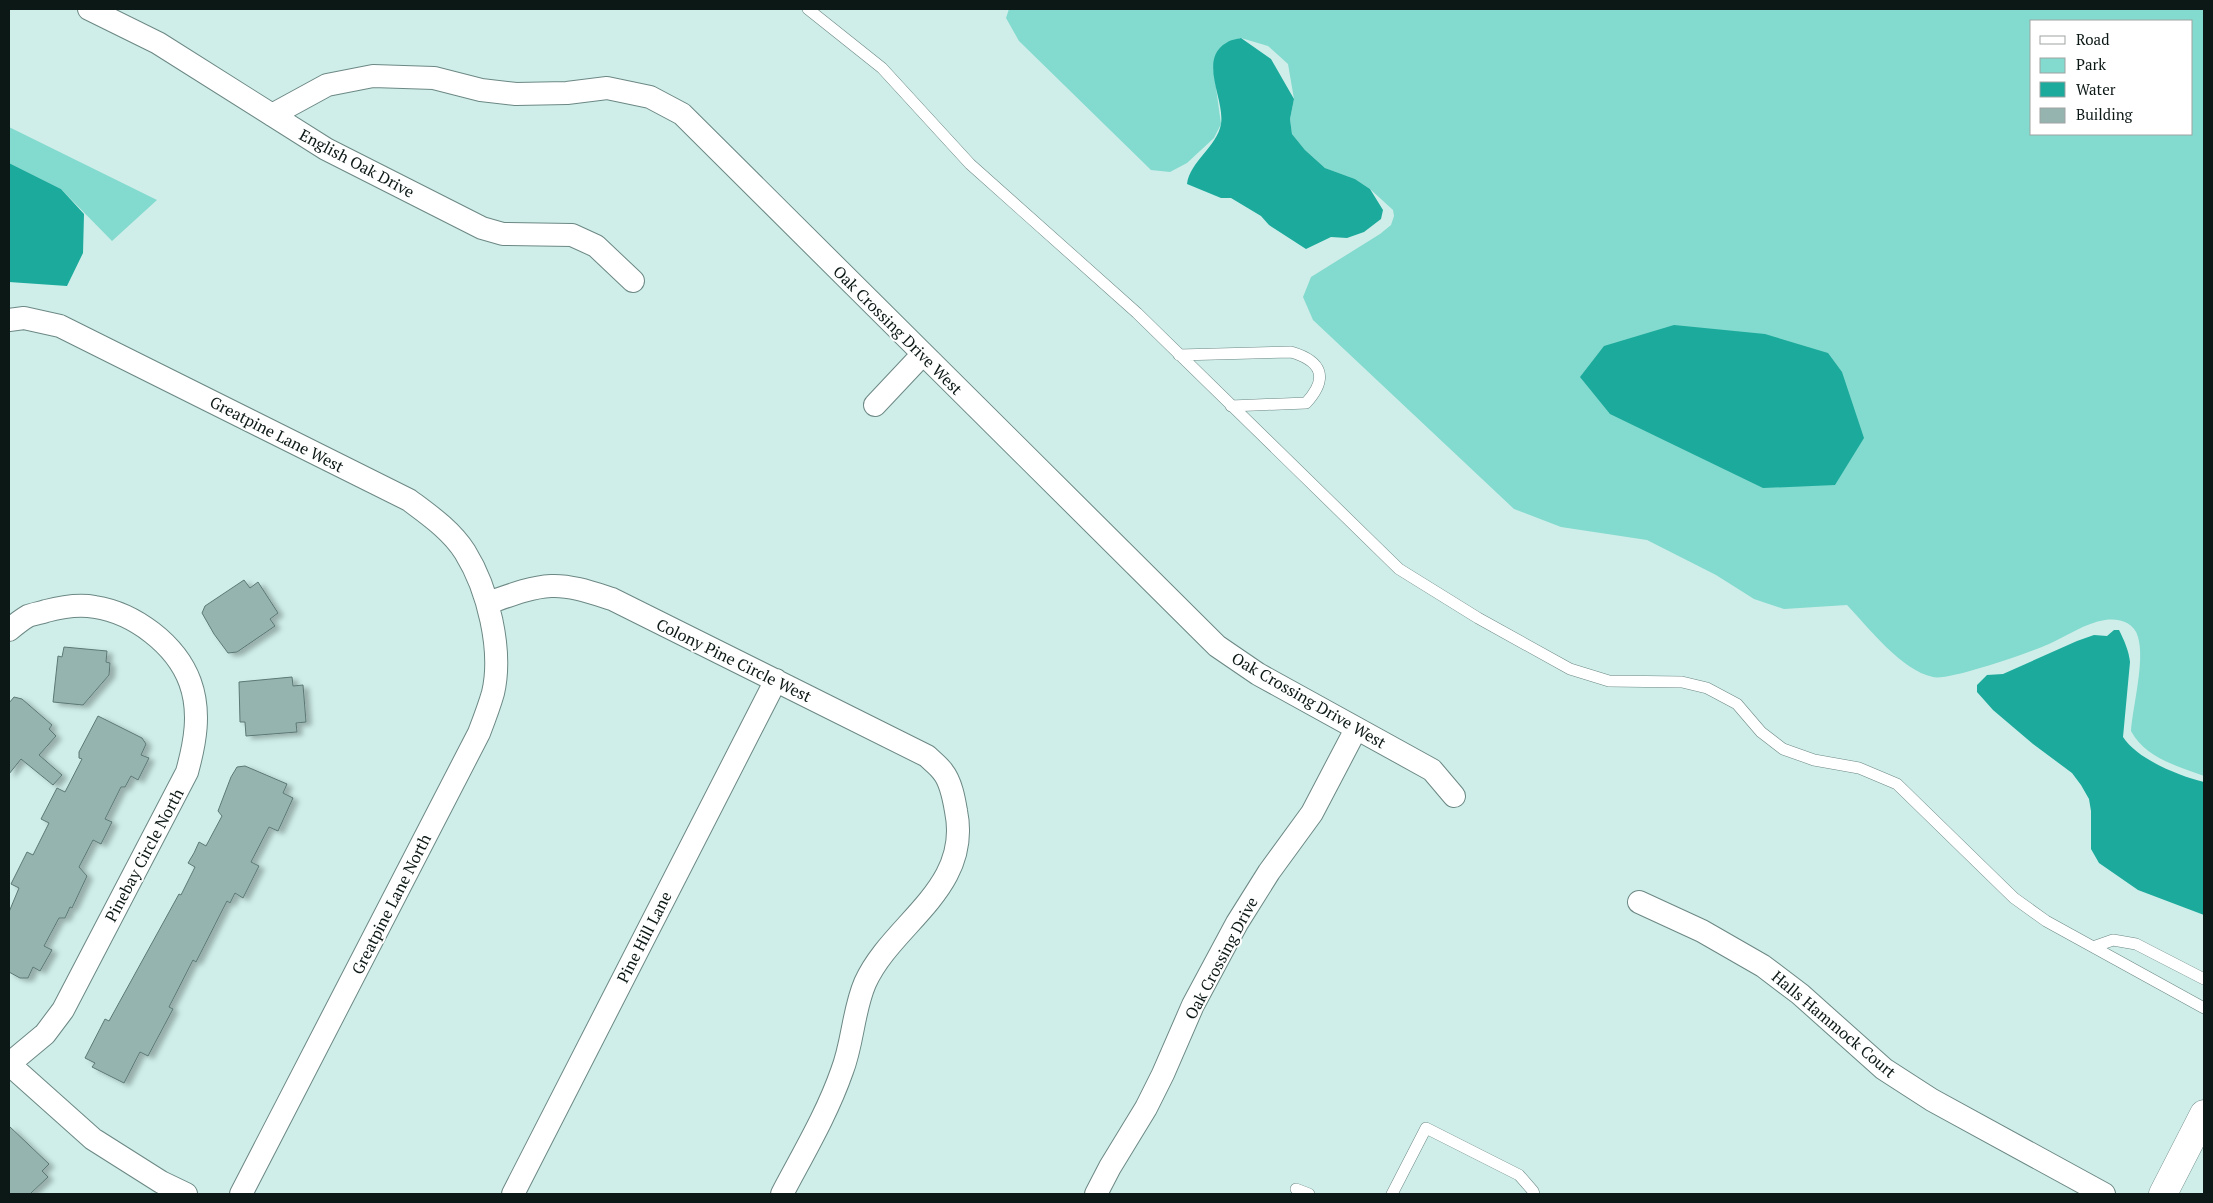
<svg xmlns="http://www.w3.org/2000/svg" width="2213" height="1203" font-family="'PT Serif',serif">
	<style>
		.green { fill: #83dace; fill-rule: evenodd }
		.water { fill: #1baa9c }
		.building { fill: #96b4af; stroke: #5c7874; filter: url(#shadow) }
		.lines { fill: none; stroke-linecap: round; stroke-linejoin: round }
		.service-casing { stroke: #6c8884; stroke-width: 12 }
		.minor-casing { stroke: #6c8884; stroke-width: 24 }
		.tertiary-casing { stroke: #6c8884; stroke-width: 29 }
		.service { stroke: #fff; stroke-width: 11 }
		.minor { stroke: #fff; stroke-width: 22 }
		.tertiary { stroke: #fff; stroke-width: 28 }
		.labels { text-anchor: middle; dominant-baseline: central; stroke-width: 4; stroke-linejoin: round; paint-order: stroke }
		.street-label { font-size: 16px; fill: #0c1816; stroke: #fff }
	</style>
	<defs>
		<filter id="shadow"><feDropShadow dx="5.5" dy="3" stdDeviation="2.5" flood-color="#0004"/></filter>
	</defs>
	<rect width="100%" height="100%" fill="#cfeee9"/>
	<path class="green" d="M1009,9H2204V776C2178,766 2145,758 2131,731C2133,705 2145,661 2138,637C2134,622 2119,618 2105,620C2085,623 2067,636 2049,644C2031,652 1949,681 1933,677C1901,670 1870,629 1847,605L1784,609L1754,599L1716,575L1647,540L1561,527L1514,509L1313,320L1303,297L1311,277L1380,234L1391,225L1394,216L1393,210L1370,189L1355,179L1325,168L1305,150L1292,134L1290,119L1294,99L1288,64L1268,46L1241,38L1226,43L1213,66L1221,124L1214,138L1187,163L1170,172L1151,170L1019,41L1006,18ZM2032,21H2192V134H2032Z
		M9,127L157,200L112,241L61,189L9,163Z"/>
	<path class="water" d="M1241,38L1271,59L1294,99L1290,119L1292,134L1305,150L1325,168L1355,179L1370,189L1383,210L1381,219L1364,232L1347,238L1331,237L1306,249L1269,225L1261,216L1231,198H1221L1187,184C1190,161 1217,147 1221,124C1225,99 1198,60 1226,43C1230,40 1237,39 1241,38Z
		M9,163L61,189L84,214L83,253L67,286L9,282Z
		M1674,325L1765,334L1828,353L1842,372L1864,438L1835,485L1763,488L1610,414L1580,377L1604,346Z
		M2114,630H2119C2124,640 2129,651 2130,662L2123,737C2137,759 2179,776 2204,782V915L2138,890L2099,863L2091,849V811L2089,799L2081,785L2072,773L2033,744L1993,710L1977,692V685L1987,675L2003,674L2077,641L2094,635L2107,636Z"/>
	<path class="building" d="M244,580L250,588L258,582L278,613L270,619L275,626L237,652L228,653L214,634L202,613L205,606Z
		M64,647L107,651L106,662L110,663L109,675L83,705L53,702L58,656L62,657Z
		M292,677L293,686L303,685L306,722L296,723L297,732L246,736L245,722H240L239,682Z
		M14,697L22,699L52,725L49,729L56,736L39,755L62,775L53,785L21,759L9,774V703Z
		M98,716L142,738L146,744L141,755L149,758L138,780L131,776L125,787H121L105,819L112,822L101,844L93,840L79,867L87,876L72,908L70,907L65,918H59L44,946L52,950L40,971L33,967L28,978H20L9,972V912L19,888L11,884L27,852L33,855L49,823L41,819L57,788L65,792L82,759L79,758V752Z
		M245,766L287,784L283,793L293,798L278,831L269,827L251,862L259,866L243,898L235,893L230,903L227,901L196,962L193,960L169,1007L173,1009L148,1056L140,1052L124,1083L92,1067L95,1063L85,1058L105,1019L109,1021L179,894L181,895L195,867L188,863L194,853L199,842L206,846L222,816L218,811L231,777L237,767Z
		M9,1126L49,1164L42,1171L48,1177L30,1194H9Z"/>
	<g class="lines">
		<g class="service-casing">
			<path id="service" d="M808,9L882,68L970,164L1137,313L1399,569L1478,618L1570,669L1609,681L1682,682L1707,688L1737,704L1761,732L1783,749L1814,760L1859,768L1897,784L2014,898L2046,921L2204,1008
				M1179,355L1291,352C1322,361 1329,378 1306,403L1231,406
				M2096,946L2113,940L2136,944L2204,979
				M1296,1189L1309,1194
				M1392,1194L1426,1128L1519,1175L1533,1191L1534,1194"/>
		</g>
		<g class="minor-casing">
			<path id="minor" d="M89,9L158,43L326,149L482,228L503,234L572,235L596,246L633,281
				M272,115L327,85L373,76L434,78L481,90L516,94L567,93L607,88L650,97L682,114L1217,646L1258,674L1432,770L1454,796
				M9,320L24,318L60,326L409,500C429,515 451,530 465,552C488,589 503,650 493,693C489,707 484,720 479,733L241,1194
				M875,405L922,355
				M488,603C508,596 530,587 551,586C571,585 593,593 612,599L927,756C932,761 939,766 943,772C951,782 954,799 956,811C972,889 892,923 865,983C853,1011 853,1043 842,1071C827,1114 803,1154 782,1194
				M9,630C15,625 21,620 28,616C33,614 40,613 46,611C61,607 79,604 95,607C134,613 176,644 190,682C201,712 195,743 187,772L63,1010L45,1034L9,1064
				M1639,902L1702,931L1763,966L1800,994L1884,1069L1932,1100L2104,1194
				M9,1064L93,1139L161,1182L186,1194
				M513,1194L776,680
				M1096,1194L1110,1167L1146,1108L1163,1074L1193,1005L1237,923L1269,872L1312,813L1356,729"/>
		</g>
		<g class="tertiary-casing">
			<path id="tertiary" d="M2163,1194L2204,1114"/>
		</g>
		<use href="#service" class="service"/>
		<use href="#minor" class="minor"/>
		<use href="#tertiary" class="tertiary"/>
	</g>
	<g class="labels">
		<g class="street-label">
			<text transform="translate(357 163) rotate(28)">English Oak Drive</text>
			<text transform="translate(898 330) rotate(45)">Oak Crossing Drive West</text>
			<text transform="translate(277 434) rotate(27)">Greatpine Lane West</text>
			<text transform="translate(734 660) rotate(26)">Colony Pine Circle West</text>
			<text transform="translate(1309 700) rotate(30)">Oak Crossing Drive West</text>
			<text transform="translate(144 855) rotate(-62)">Pinebay Circle North</text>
			<text transform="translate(391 904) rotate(-63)">Greatpine Lane North</text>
			<text transform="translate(644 937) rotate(-63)">Pine Hill Lane</text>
			<text transform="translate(1221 958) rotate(-62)">Oak Crossing Drive</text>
			<text transform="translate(1834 1024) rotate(40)">Halls Hammock Court</text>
		</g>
	</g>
	<rect width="2213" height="1203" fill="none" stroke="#0c1816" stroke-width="20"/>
	<rect x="2030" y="20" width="162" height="115" fill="#ffffff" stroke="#9ea3a2"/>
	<rect x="2040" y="36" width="25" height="8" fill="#ffffff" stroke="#9ea3a2"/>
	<text x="2076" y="45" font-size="15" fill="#0c1816">Road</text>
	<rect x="2040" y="58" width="25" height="15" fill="#83dace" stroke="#9ea3a2"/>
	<text x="2076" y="70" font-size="15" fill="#0c1816">Park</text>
	<rect x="2040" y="82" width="25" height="15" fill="#1baa9c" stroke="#9ea3a2"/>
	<text x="2076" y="95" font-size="15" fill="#0c1816">Water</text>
	<rect x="2040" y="108" width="25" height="15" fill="#96b4af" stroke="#9ea3a2"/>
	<text x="2076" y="120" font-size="15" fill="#0c1816">Building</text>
</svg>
